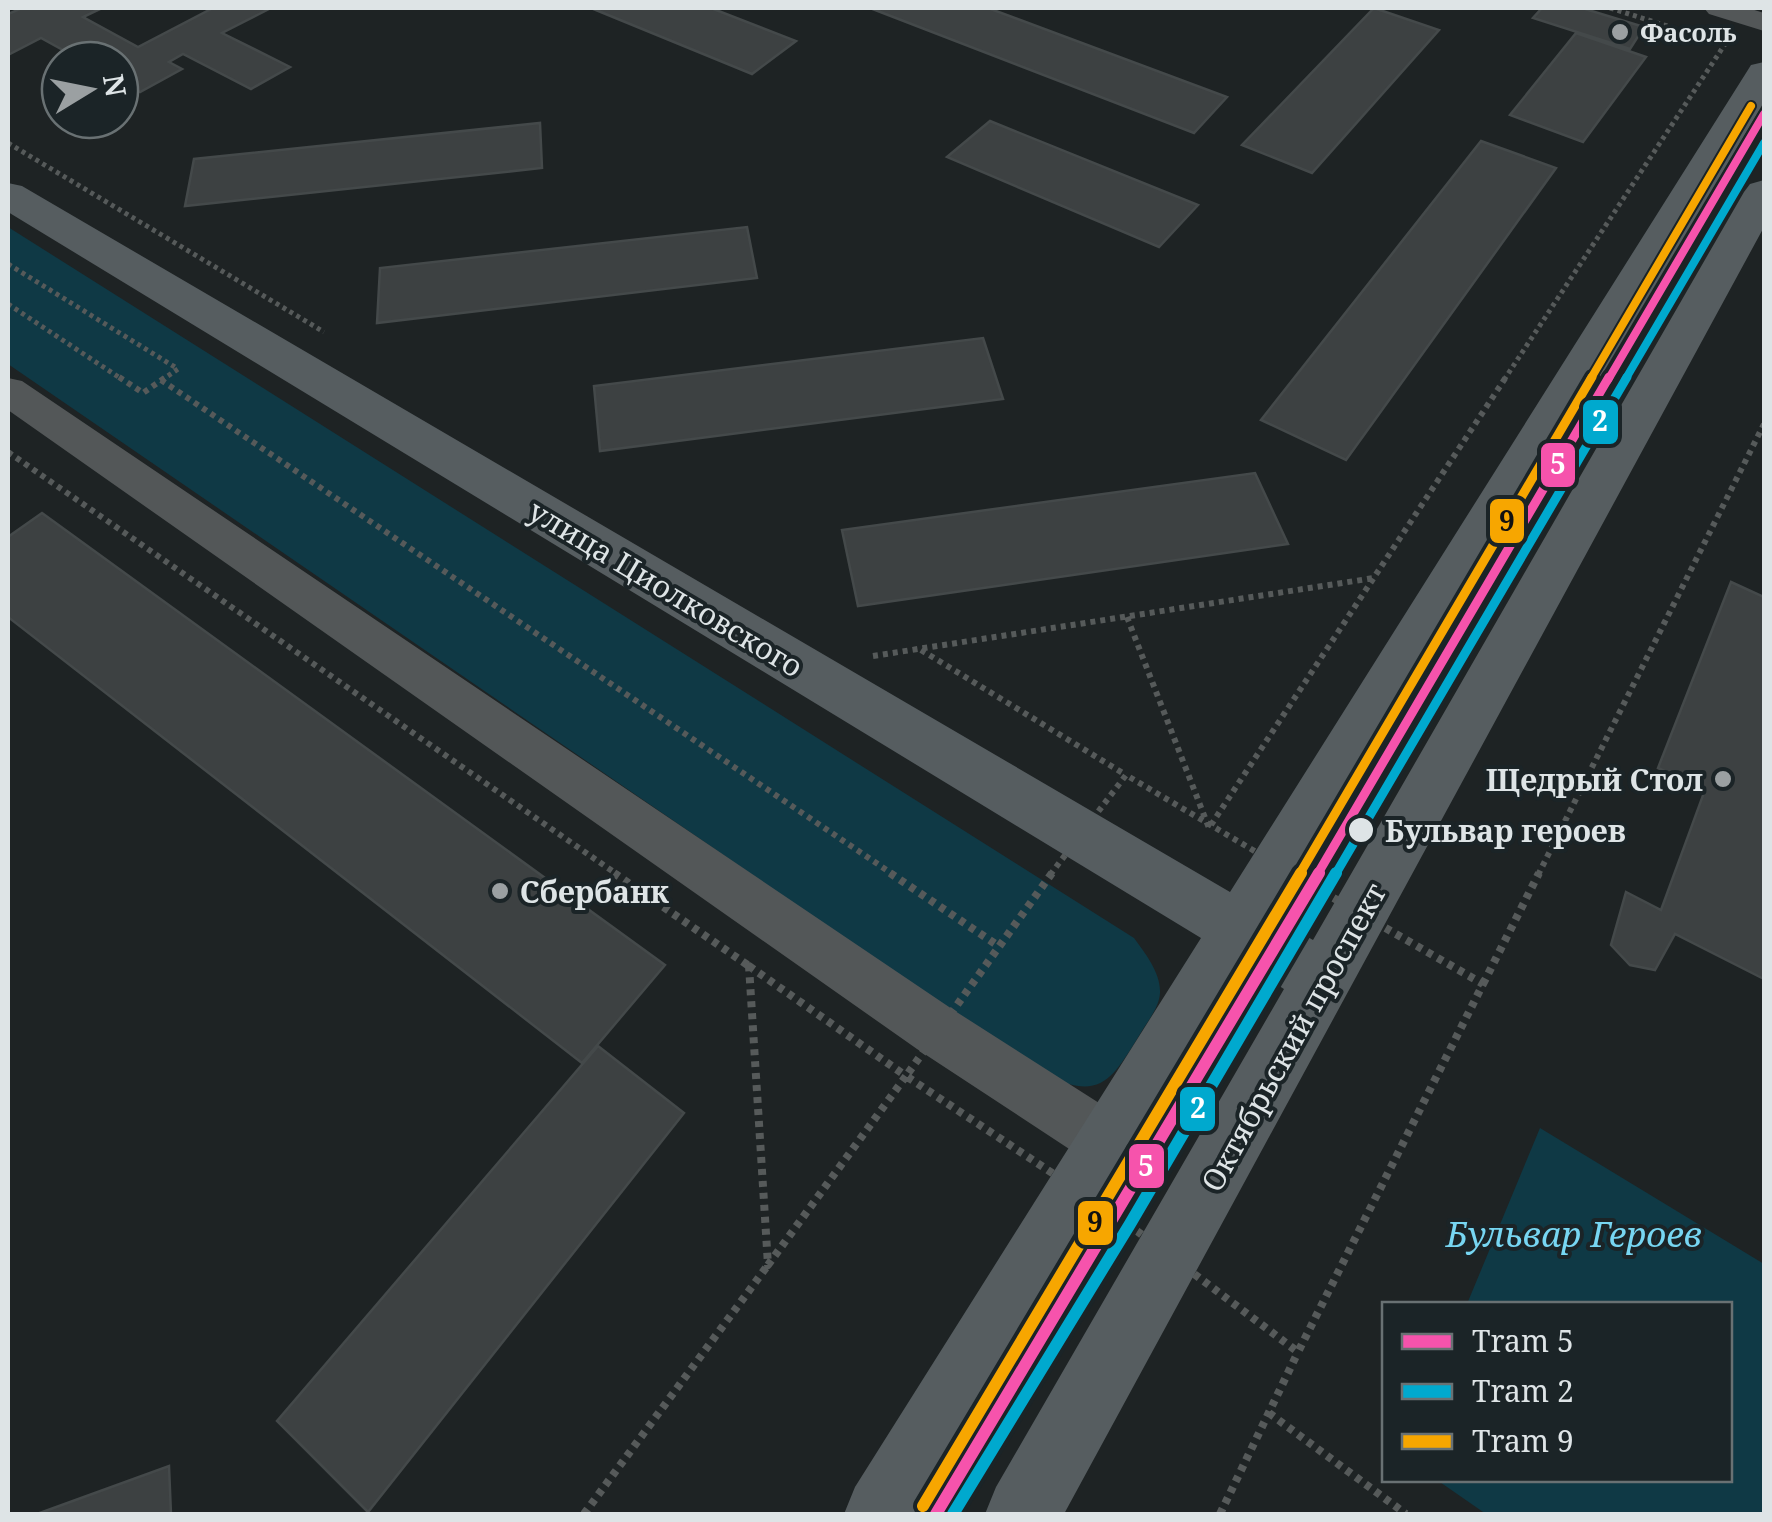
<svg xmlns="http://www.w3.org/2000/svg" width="1772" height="1522" font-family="'Noto Serif',serif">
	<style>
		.green { fill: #0f3945 }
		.building { fill: #3d4142; stroke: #44494a; stroke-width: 2.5 }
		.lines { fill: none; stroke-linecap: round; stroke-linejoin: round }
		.path-far2 { stroke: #565a5a; stroke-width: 5; stroke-dasharray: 4 4; stroke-linecap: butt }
		.path-far1 { stroke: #565a5a; stroke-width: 6; stroke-dasharray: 5 5; stroke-linecap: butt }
		.path { stroke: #565a5a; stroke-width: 8; stroke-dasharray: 6 6; stroke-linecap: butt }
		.lane { fill: #535758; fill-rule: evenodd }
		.street { fill: #535758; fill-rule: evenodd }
		.secondary { fill: #565d60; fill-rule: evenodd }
		.tram-1-far2-casing { stroke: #1b2427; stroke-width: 12 }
		.tram-1-far1-casing { stroke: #1b2427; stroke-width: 16 }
		.tram-1-casing { stroke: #1b2427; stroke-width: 20 }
		.tram-2-far2-casing { stroke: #1b2427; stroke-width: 12 }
		.tram-2-far1-casing { stroke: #1b2427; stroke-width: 16 }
		.tram-2-casing { stroke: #1b2427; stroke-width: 20 }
		.tram-3-far2-casing { stroke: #1b2427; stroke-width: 12 }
		.tram-3-far1-casing { stroke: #1b2427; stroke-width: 16 }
		.tram-3-casing { stroke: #1b2427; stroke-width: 20 }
		.tram-1-far2 { stroke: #f653ac; stroke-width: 8 }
		.tram-1-far1 { stroke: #f653ac; stroke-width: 9 }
		.tram-1 { stroke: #f653ac; stroke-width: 12 }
		.tram-2-far2 { stroke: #00a9ce; stroke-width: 8 }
		.tram-2-far1 { stroke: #00a9ce; stroke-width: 9 }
		.tram-2 { stroke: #00a9ce; stroke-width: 12 }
		.tram-3-far2 { stroke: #f7a600; stroke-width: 8 }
		.tram-3-far1 { stroke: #f7a600; stroke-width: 9 }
		.tram-3 { stroke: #f7a600; stroke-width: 12 }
		.poi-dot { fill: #9ba0a2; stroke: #1b2427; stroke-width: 4 }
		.stop-dot { fill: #dee4e6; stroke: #1b2427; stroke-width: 4 }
		.labels { text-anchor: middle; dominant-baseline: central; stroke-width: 8; stroke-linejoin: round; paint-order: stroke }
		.far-poi-label { font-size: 25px; font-weight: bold; fill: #dee4e6; stroke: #1b2427; text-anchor: start }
		.street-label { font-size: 30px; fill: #dee4e6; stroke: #1b2427 }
		.poi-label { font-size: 30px; font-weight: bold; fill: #dee4e6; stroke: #1b2427; text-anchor: end }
		.stop-label { font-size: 30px; font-weight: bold; fill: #dee4e6; stroke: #1b2427; text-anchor: start }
		.near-park-label { font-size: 35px; font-style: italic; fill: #77d6f2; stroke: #1b2427 }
		.line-badge { stroke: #1b2427; stroke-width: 4 }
		.badge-label { font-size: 28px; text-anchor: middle; font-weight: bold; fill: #fff }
		.pale-badge-label { font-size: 28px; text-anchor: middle; font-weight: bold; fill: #111 }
	</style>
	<rect width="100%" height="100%" fill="#1e2324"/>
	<path class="green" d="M8,227L1134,938C1145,953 1161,973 1160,993C1159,1008 1147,1022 1140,1034C1110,1083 1100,1100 1044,1075L8,364Z
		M1540,1128L1764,1264V1514H1486L1437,1480H1730V1304H1467Z"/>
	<path class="building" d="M22,8H102L83,17L138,47L213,8H271L222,33L290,67L251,89L183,54L169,62L182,69L140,92L120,81V60H81L41,38L8,55V14Z
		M591,8H711L796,41L752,74Z
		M870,8H988L1227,97L1194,133Z
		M1374,8L1439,30L1312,173L1242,145Z
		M1542,8H1582L1644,27L1630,49L1533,18Z
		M1576,33L1646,57L1583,142L1510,115Z
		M990,121L1198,205L1159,247L947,157Z
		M540,123L542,168L185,206L194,159Z
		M1481,141L1556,168L1346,460L1261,420Z
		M747,227L757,278L377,323L380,268Z
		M983,338L1003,399L600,451L594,386Z
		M1255,473L1288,544L858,606L842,530Z
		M42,513L665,965L582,1063L8,617V537Z
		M1731,582L1764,597V979L1675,934L1655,970L1630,965L1611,945L1626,892L1661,910L1705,790L1658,768Z
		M598,1046L684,1113L368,1512L277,1421Z
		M169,1466L171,1514H37Z"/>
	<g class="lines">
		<path class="path-far2" d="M1610,8L1699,36
			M8,143L324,332
			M8,264L178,369L162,380
			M8,304L123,380
			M1504,380L1727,41"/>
		<path class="path-far1" d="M119,377L143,393L166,377
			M161,380L894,875
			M8,452L618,875
			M1127,617L1209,828L1506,377
			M921,650L1126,775
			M873,656L1374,578
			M1050,875L1126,775L1295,875
			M1538,875L1764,424"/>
		<path class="path" d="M614,873L749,966
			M890,873L997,945
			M1052,873L906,1076L1117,1216L1298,1352L1483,984L1290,873
			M749,966L906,1076L768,1265Z
			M1483,984L1539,873
			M1269,1413L1406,1514
			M584,1514L768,1265
			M1220,1514L1298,1352"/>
		<path class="lane" d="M1557,404L1631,435L1634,440L1624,448L1550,416L1547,411Z"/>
		<path class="street" d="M1704,8H1748L1764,13V31L1709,14Z
			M8,378L22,381L955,1011L1132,1124L1140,1144L1132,1164L1112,1172L1092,1164L917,1049L8,410Z"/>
		<path class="secondary" d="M1764,62V102L1278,920L1313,940L1744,192L1750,184L1764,180V227L1064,1514H985L996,1487L1284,989L1250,968L924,1514H844L855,1487L1201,938L8,212V183L22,186L1230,892L1746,73L1751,65Z"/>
		<g class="tram-1-far2-casing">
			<path id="tram-1-far2" d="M1608,380L1764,114"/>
		</g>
		<g class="tram-1-far1-casing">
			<path id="tram-1-far1" d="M1317,875L1609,377"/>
		</g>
		<g class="tram-1-casing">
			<path id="tram-1" d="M936,1514L1319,873"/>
		</g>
		<g class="tram-2-far2-casing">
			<path id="tram-2-far2" d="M1625,380L1764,143"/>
		</g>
		<g class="tram-2-far1-casing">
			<path id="tram-2-far1" d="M1335,875L1627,377"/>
		</g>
		<g class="tram-2-casing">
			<path id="tram-2" d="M953,1514L1130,1224L1336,873"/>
		</g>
		<g class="tram-3-far2-casing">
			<path id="tram-3-far2" d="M1590,380L1751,106"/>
		</g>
		<g class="tram-3-far1-casing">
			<path id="tram-3-far1" d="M1299,875L1592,377"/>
		</g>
		<g class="tram-3-casing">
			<path id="tram-3" d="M923,1506L1301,873"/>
		</g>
		<use href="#tram-1-far2" class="tram-1-far2"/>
		<use href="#tram-1-far1" class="tram-1-far1"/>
		<use href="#tram-1" class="tram-1"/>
		<use href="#tram-2-far2" class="tram-2-far2"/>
		<use href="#tram-2-far1" class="tram-2-far1"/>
		<use href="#tram-2" class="tram-2"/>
		<use href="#tram-3-far2" class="tram-3-far2"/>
		<use href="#tram-3-far1" class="tram-3-far1"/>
		<use href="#tram-3" class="tram-3"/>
	</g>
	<g class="poi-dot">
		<circle cx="1620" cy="32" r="10"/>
		<circle cx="1723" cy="779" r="10"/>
		<circle cx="500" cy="891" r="10"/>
	</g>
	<circle class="stop-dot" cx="1361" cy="830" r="14"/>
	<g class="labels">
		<g class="far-poi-label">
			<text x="1640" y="32">Фасоль</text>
		</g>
		<g class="street-label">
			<text transform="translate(666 588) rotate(31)">улица Циолковского</text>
			<text transform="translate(1293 1037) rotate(-61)">Октябрьский проспект</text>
		</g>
		<g class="poi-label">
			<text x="1703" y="779">Щедрый Стол</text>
			<text x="520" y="891" text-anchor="start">Сбербанк</text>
		</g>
		<g class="stop-label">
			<text x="1385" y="830">Бульвар героев</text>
		</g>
		<g class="near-park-label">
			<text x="1574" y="1233">Бульвар Героев</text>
		</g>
	</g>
	<g class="line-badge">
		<rect x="1581" y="398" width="39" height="48" rx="10" fill="#00a9ce"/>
		<rect x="1539" y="441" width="38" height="48" rx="10" fill="#f653ac"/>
		<rect x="1488" y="497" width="38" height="48" rx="10" fill="#f7a600"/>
		<rect x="1178" y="1085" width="39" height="48" rx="10" fill="#00a9ce"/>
		<rect x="1127" y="1142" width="39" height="48" rx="10" fill="#f653ac"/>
		<rect x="1076" y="1199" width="39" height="48" rx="10" fill="#f7a600"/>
	</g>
	<g class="badge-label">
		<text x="1600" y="431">2</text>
		<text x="1558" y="474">5</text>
		<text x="1198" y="1118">2</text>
		<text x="1146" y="1176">5</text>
	</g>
	<g class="pale-badge-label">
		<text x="1507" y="531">9</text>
		<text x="1095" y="1232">9</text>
	</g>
	<rect width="1772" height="1522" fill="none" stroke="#dee4e6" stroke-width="20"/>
	<rect x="1382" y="1302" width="350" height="180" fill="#1b2427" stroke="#697173" stroke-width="2.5"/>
	<rect x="1402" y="1334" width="50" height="15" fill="#f653ac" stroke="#697173" stroke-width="2.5"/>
	<text x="1472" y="1352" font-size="30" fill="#dee4e6">Tram 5</text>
	<rect x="1402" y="1384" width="50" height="15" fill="#00a9ce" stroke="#697173" stroke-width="2.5"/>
	<text x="1472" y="1402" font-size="30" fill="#dee4e6">Tram 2</text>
	<rect x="1402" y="1434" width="50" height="15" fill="#f7a600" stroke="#697173" stroke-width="2.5"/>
	<text x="1472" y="1452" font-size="30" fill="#dee4e6">Tram 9</text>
	<g transform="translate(90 90) rotate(80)"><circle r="48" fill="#1b2427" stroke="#697173" stroke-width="2.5"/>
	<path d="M0-8L18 38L0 25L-18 38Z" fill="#9ba0a2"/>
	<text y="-15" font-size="28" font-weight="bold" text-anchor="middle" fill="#dee4e6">N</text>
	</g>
</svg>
